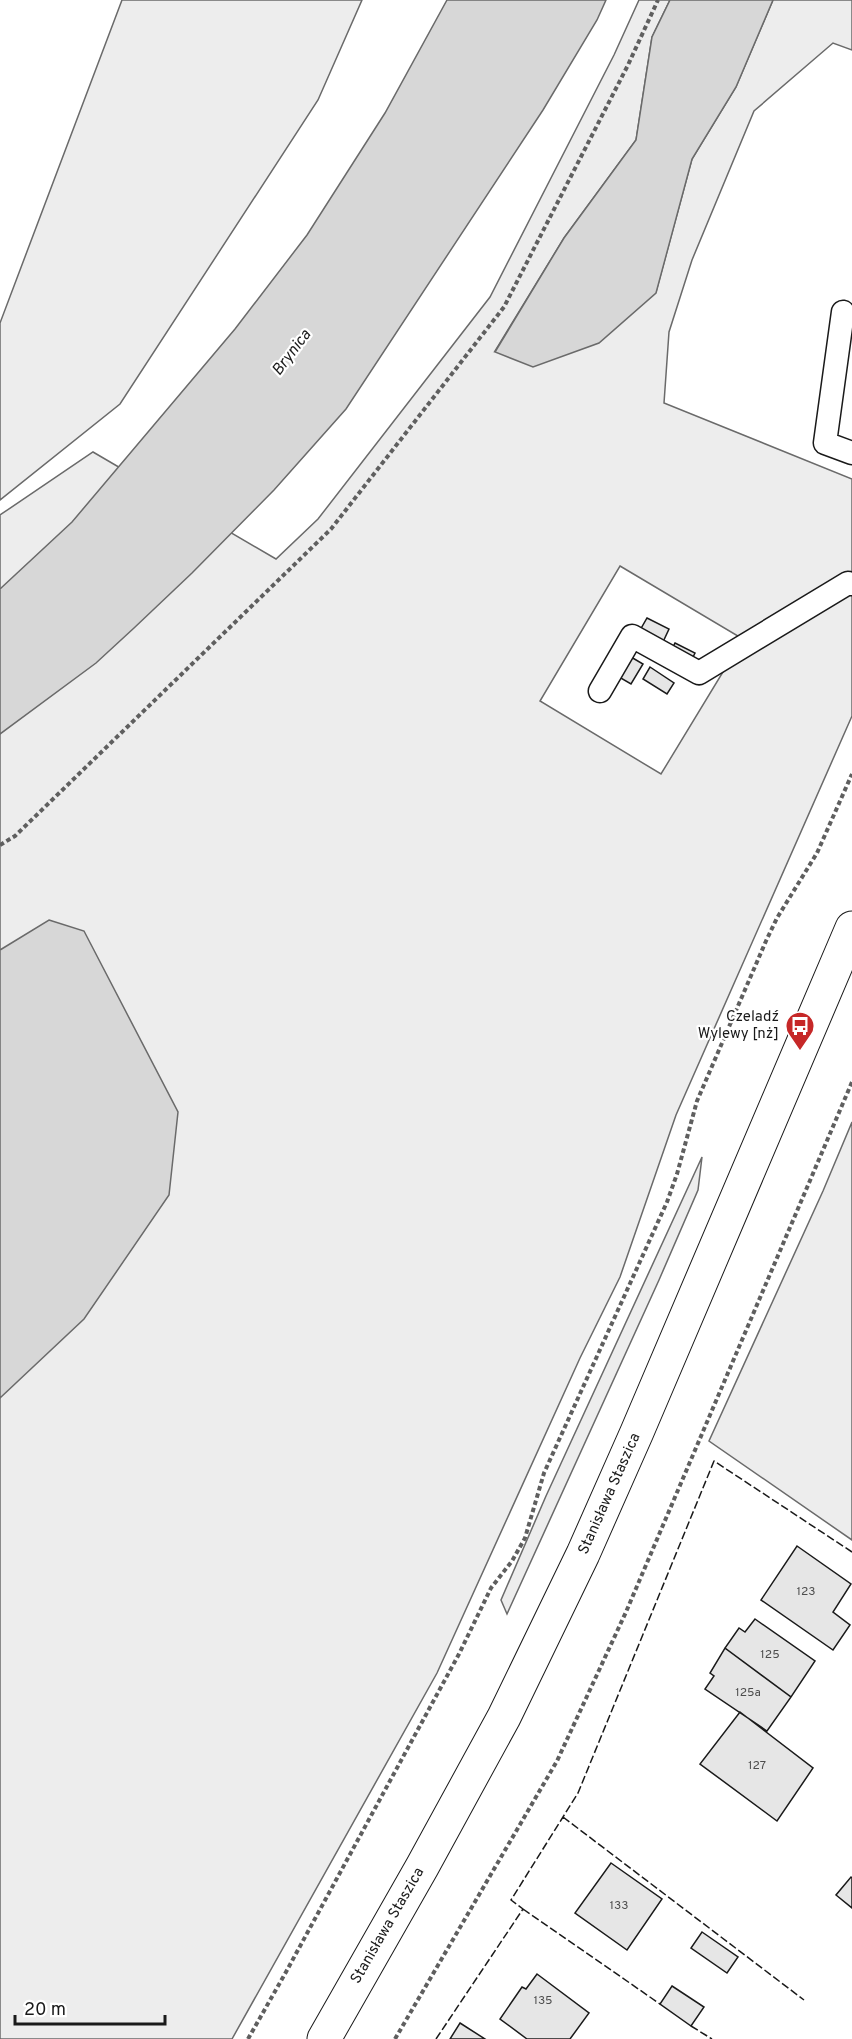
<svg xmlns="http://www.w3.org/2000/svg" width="852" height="2039" font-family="Overpass,sans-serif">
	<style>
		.built { fill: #ededed; stroke: #6a6a6a; stroke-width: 1.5; fill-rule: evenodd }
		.water { fill: #d7d7d7; stroke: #6a6a6a; stroke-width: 1.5 }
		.building { fill: #e6e6e6; stroke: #1a1a1a; stroke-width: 1.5 }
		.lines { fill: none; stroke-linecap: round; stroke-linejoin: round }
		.lane-casing { stroke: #1a1a1a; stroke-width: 25 }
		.primary-casing { stroke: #1a1a1a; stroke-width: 35 }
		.path { stroke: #5f5f5f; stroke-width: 4; stroke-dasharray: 4.5 3; stroke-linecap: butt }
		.lane { stroke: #fff; stroke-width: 22 }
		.primary { stroke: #fff; stroke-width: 33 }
		.fence { stroke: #1a1a1a; stroke-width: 1.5; stroke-dasharray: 8 3; stroke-linecap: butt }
		.labels { text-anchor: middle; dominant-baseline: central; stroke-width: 4.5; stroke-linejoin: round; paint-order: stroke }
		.number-label { font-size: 12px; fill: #4d4d4d }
		.poi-label { font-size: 15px; fill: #1a1a1a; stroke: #fff; text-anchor: end }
		.street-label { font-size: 15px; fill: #1a1a1a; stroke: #fff }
		.water-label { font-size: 16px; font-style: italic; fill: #1a1a1a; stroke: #fff }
	</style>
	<rect width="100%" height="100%" fill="#fff"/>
	<path class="built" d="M122,0H362L318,100L120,404L0,500V323Z
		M639,0H670L652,37L636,140L564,238L495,351L656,292L692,159L736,87L773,0H852V50L833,43L754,111L692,260L669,332L664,403L852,479V716L676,1115L620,1277L580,1358L437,1673L232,2039H0V515L93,452L276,559L318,519L490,297L614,55ZM620,566L743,639L661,774L540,701Z
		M852,1122V1540L709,1441L823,1191Z
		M702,1157L698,1190L659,1280L507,1614L501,1600L546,1496Z"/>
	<path class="water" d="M447,0H606L597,20L543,110L346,409L274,490L192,573L134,628L96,663L0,734V589L72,522L235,329L307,235L385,113Z
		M670,0H773L736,87L692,159L656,293L599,343L533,367L495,352L564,238L636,140L652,37Z
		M49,920L84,931L178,1112L169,1195L84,1319L0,1398V950Z"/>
	<path class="building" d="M647,618L669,629L662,644L639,632Z
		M675,643L695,653L692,659L672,649Z
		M631,657L643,664L631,684L619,677Z
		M650,667L674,683L667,694L643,679Z
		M797,1546L851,1584L833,1612L850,1625L833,1650L761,1600Z
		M755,1619L815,1661L791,1697L725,1648L739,1628L745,1632Z
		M725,1648L791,1697L767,1731L705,1689L714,1676L710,1673Z
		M740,1712L813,1768L777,1821L700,1764Z
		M611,1863L662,1899L627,1950L575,1913Z
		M851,1877L852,1878V1908L836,1895Z
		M702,1932L738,1957L727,1973L691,1948Z
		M537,1974L589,2013L570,2039H527L500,2019L522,1987L526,1989Z
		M672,1986L704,2007L691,2026L660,2004Z
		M460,2023L485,2039H450Z"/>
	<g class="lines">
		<g class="lane-casing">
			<path id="lane" d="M843,312L825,443L852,453
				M600,691L632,636L699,673L848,583L852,584"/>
		</g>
		<g class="primary-casing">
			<path id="primary" d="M324,2039L422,1867L504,1717L583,1554L637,1432L852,928"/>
		</g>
		<path class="path" d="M0,845L15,836L331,529L504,307L628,65L658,0
			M248,2039L286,1972L459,1654L491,1588L512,1561L525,1538L544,1473L667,1202L677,1174L697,1101L766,941L777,918L817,853L852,774
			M395,2039L557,1761L626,1612L852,1082"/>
		<use href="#lane" class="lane"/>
		<use href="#primary" class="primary"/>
		<path class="fence" d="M563,1817L804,2000
			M523,1909L660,2004
			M691,2026L712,2039
			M436,2039L523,1909L511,1900L578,1793L714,1461L852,1552"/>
	</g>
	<defs>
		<g id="bus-pin" transform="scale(1.5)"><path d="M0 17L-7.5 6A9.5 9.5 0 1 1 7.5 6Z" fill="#c62828" stroke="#fff"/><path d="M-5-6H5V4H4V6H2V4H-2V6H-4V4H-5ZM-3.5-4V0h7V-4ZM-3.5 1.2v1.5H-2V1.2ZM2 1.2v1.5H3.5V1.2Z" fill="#fff"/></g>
	</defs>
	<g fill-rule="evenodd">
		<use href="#bus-pin" x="800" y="1026"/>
	</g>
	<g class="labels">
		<g class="number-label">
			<text x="806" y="1592">123</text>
			<text x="770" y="1655">125</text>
			<text x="748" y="1693">125a</text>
			<text x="757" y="1766">127</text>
			<text x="619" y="1906">133</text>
			<text x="543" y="2001">135</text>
		</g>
		<g class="poi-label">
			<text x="779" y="1017">Czeladź<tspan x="779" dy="17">Wylewy [nż]</tspan></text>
		</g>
		<g class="street-label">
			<text transform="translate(610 1494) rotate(-66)">Stanisława Staszica</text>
			<text transform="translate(388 1926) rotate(-60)">Stanisława Staszica</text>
		</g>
		<g class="water-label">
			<text transform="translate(292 353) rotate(-53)">Brynica</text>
		</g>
	</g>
	<path d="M15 2015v9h150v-9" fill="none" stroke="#1a1a1a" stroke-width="3"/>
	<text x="24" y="2015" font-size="18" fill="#1a1a1a" stroke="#ffffff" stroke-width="4.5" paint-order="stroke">20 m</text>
</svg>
